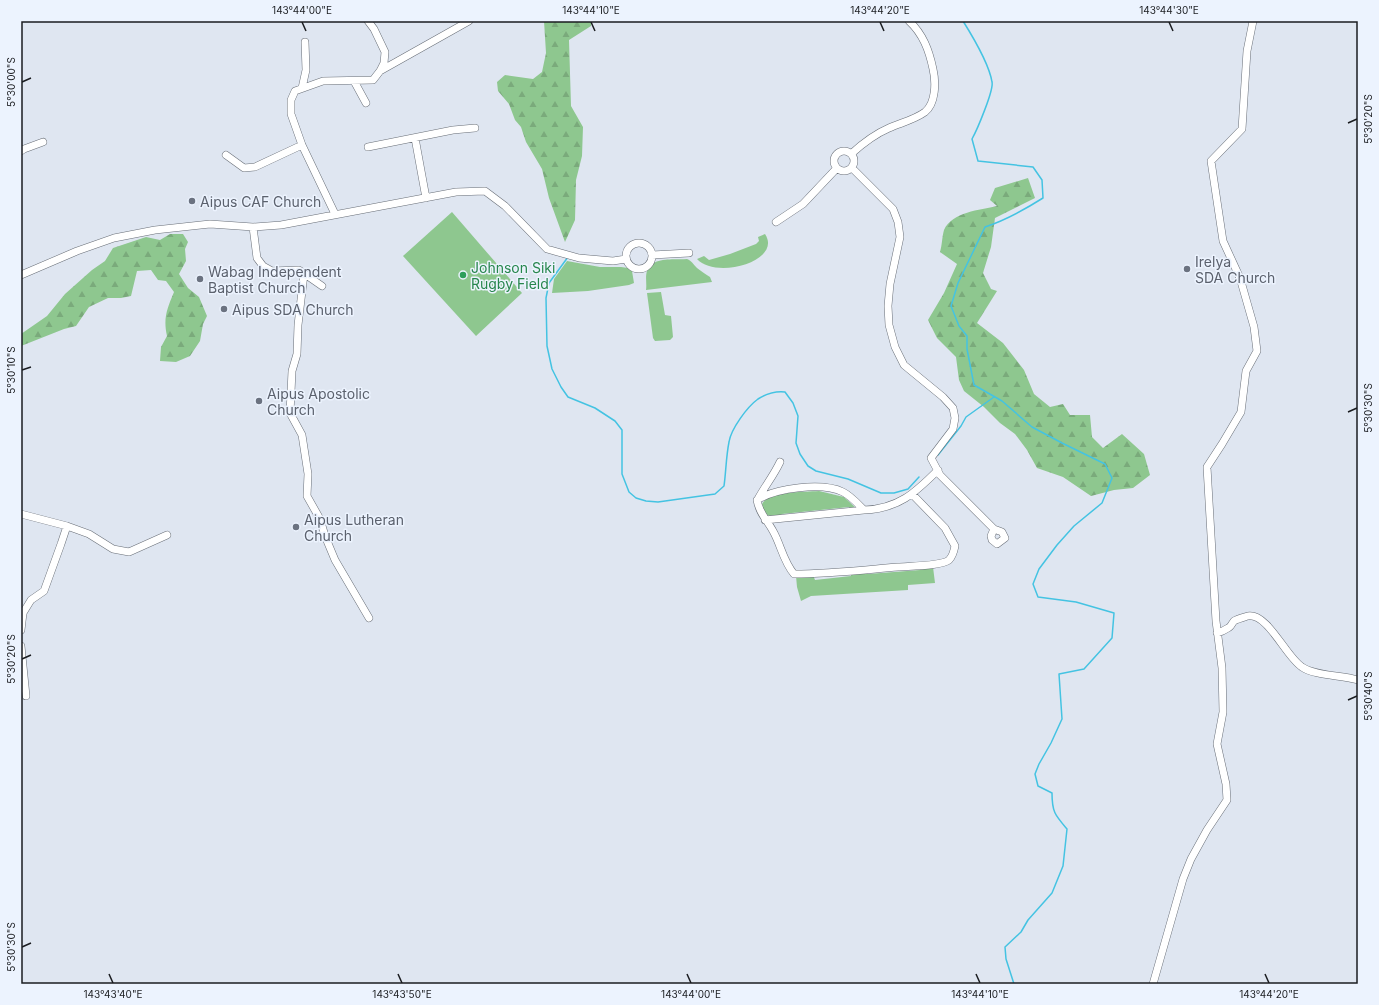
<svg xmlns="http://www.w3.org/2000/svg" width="1379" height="1005" font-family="Inter,sans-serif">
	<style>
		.green { fill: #8ec78f }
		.forest { fill: url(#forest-firs) }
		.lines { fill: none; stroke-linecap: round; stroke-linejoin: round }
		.stream { stroke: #44c3e2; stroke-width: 1.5 }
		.street-casing { stroke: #686e77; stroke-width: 8 }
		.street { stroke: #fff; stroke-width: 7 }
		.ticks { fill: none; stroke: #1a1c20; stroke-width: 1.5 }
		.worship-dot { fill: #6b7280; stroke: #ecf3fe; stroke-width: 1.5 }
		.leisure-dot { fill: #2e9e5b; stroke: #ecf3fe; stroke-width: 1.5 }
		.labels { text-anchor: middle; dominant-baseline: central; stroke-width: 3; stroke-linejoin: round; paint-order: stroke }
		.worship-label { font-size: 14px; fill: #5b616d; stroke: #ecf3fe; text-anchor: start }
		.leisure-label { font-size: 14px; fill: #27864d; stroke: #ecf3fe; text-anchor: start }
		.neatline { fill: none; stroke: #1a1c20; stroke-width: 1.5 }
		.ticks-label { font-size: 10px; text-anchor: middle; fill: #1a1c20 }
	</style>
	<defs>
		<pattern id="forest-firs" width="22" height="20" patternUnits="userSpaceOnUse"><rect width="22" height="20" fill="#8ec78f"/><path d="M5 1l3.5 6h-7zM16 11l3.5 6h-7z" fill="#7aaa7b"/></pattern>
	</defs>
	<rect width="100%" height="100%" fill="#dfe6f1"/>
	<path class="green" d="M452,212L522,293L476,336L403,256Z
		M765,234C783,261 716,280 697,259L704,256L709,260L730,254L756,244L759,241L758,237Z
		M687,259C692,261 693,264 697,268C701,271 705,274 710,277L712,282L646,290C647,284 645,277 647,271C652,256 675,260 687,259Z
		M567,261L600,267H621L628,268L632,271L634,283L629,285L588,291L552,293L554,279Z
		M661,292L665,315L671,316L673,337L670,340L655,341L653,338L647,293Z
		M819,491L844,497L858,510L851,511L849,507L782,514L780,517C769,517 764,516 762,504C769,491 804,492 819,491Z
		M920,567H933L935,583L908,585V590L811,596L801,601L797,587L796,576L813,575L815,580L851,576V573L867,571L868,574L920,570Z"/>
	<path class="forest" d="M544,21H591V26L569,40L571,106L583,127L582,156L576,180L575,220L565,242L549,198L542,169L526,142L521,127L515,120L509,104L498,91L497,82L505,75L533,79L542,72L546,53Z
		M1028,178L1035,198L995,218L991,247L983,273L991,289L997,291L977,323L1003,343L1024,370L1034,394L1050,407L1063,404L1070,415H1090L1092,437L1103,448L1122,434L1144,454L1150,475L1133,488L1114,490L1091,496L1063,477L1037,468L1027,450L1015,434L1000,423L984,407L964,391L959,380L956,357L937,338L928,320L944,293L957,264L940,252C942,246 942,237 944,230C952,212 980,210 997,206L990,200L995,188Z
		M170,234H183L188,242L185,249L186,261L179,274L188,288L199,297L207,316L203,324L200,341L190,356L176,362L160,361L161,347L167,336C163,318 167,309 174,292L166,281L158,280L151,270L137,271L131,296L121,298H108L89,307L76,326L64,329L21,346V334L47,316L65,294L92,270L105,261L113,248L146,237L160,240Z"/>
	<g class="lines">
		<path class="stream" d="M963,21C973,37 989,63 992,82C994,90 977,130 972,139L978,161L1033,167L1042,180L1043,198C1024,210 1006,220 985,227L958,283L951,306L959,326L967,336V349L974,385L1002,401L1032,427L1062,443L1105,464L1112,478L1102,503L1074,526L1057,545L1039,569L1033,584L1038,597L1076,602L1114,613L1112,638L1084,669L1059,674L1062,719L1051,743L1039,764L1035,774L1038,786L1052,793C1052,812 1055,815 1067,829L1063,866L1052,893L1028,920L1021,932L1005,947L1006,959L1014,984
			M568,257L549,283L546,298L547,346L552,369L561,387L568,397L595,408L615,421L622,430V474L629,492L636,498L646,501L658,502L715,494L724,486C726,472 726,457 729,442C731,429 747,407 758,399C766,394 776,391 785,392L793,403L798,416L796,443L800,454L808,466L816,471L848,479L881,493H894L908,489L919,477
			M938,455L961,426L966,417L994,397"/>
		<g class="street-casing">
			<path id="street" d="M380,71L469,21
				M354,81L366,103
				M302,88L306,70L305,42
				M415,138L426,198
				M368,147L453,130L475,128
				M834 161a10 10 0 1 1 20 0a10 10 0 1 1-20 0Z
				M21,151L24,149L43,142
				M851,154C862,144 875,134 889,128C900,123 914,120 925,112C936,103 936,82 933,69C929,50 923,34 909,21
				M226,155L244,168L255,167L302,145
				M852,168L893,209L898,222L900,237L890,284L888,306L889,325L895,347L904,365L943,397L953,408L955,418L953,429L931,458L940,475L994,529L1002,532L1005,538L997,544L992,540L991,536L994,529
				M335,214L302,145L291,114V100L295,91L323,81L373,80L380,71L384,63L385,52L374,29L368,21
				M776,222L803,204L837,168
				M253,227L257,258L263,266L272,271L299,270L322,286
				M626 256a13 13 0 1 1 26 0a13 13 0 1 1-26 0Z
				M652,255L689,253
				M304,274L298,325L297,354L292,371L290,413L302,435L308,474L307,496L320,519L325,536L335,560L369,618
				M21,275L77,251L114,238L155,230L210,224L253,227L281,225L456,192L485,191L505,206L547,249L579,258L613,261L626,259
				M912,494L945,528L955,546C954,551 953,556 949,560C942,566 909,566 898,567C863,570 829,574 794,574C783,561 781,545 773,531C767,520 759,513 757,500C776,488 822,482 843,492C851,496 858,504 864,510C898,509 915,493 938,470
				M758,499C765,486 774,475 780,462
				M21,514L67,526L89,534L113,549L129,552L167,535
				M765,520L864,510
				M21,630L23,613L31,600L44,591L61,544L67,526
				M1217,633C1221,632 1225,630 1228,628C1231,627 1232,623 1234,621C1237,619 1245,617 1248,616C1268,613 1286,657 1302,667C1315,676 1342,675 1358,680
				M21,646L26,696
				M1153,984L1183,879L1191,859L1207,830L1227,800L1226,784L1217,744L1223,712L1222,668L1216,621L1207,467L1222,444L1241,412L1246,371L1257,351L1254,327L1240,278L1223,241L1211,161L1242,129L1247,51L1253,21"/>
		</g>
		<use href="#street" class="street"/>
	</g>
	<path class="ticks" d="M302,22L306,31M591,22L595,31M880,22L884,31M1169,22L1173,31M22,82L31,78M1348,123L1357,119M22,370L31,367M1348,412L1357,408M22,659L31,655M1348,700L1357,696M22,947L31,943M109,974L113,983M398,974L402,983M687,974L691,983M976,974L980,983M1265,974L1269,983"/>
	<g class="worship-dot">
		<circle cx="192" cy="201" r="4"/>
		<circle cx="1187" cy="269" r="4"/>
		<circle cx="200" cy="279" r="4"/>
		<circle cx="224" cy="309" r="4"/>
		<circle cx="259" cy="401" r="4"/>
		<circle cx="296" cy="527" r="4"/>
	</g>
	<circle class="leisure-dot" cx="463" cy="275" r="4"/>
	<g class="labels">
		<g class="worship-label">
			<text x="200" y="201">Aipus CAF Church</text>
			<text x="1195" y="261">Irelya<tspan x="1195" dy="16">SDA Church</tspan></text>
			<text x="208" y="271">Wabag Independent<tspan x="208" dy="16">Baptist Church</tspan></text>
			<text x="232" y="309">Aipus SDA Church</text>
			<text x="267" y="393">Aipus Apostolic<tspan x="267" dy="16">Church</tspan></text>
			<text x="304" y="519">Aipus Lutheran<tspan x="304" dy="16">Church</tspan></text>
		</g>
		<g class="leisure-label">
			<text x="471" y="267">Johnson Siki<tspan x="471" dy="16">Rugby Field</tspan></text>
		</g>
	</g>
	<rect width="1379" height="1005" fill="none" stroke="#ecf3fe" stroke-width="44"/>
	<rect x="22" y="22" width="1335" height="961" class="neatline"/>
	<g class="ticks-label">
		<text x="302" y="14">143°44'00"E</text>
		<text x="591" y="14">143°44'10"E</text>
		<text x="880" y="14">143°44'20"E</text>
		<text x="1169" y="14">143°44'30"E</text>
		<text transform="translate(11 82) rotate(-90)" y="4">5°30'00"S</text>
		<text transform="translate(1368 119) rotate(-90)" y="4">5°30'20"S</text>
		<text transform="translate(11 370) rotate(-90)" y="4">5°30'10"S</text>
		<text transform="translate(1368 408) rotate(-90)" y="4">5°30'30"S</text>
		<text transform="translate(11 659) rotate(-90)" y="4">5°30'20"S</text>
		<text transform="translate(1368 696) rotate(-90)" y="4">5°30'40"S</text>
		<text transform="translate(11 947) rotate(-90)" y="4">5°30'30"S</text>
		<text x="113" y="998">143°43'40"E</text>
		<text x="402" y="998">143°43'50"E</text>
		<text x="691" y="998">143°44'00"E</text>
		<text x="980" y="998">143°44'10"E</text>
		<text x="1269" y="998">143°44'20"E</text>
	</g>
</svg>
